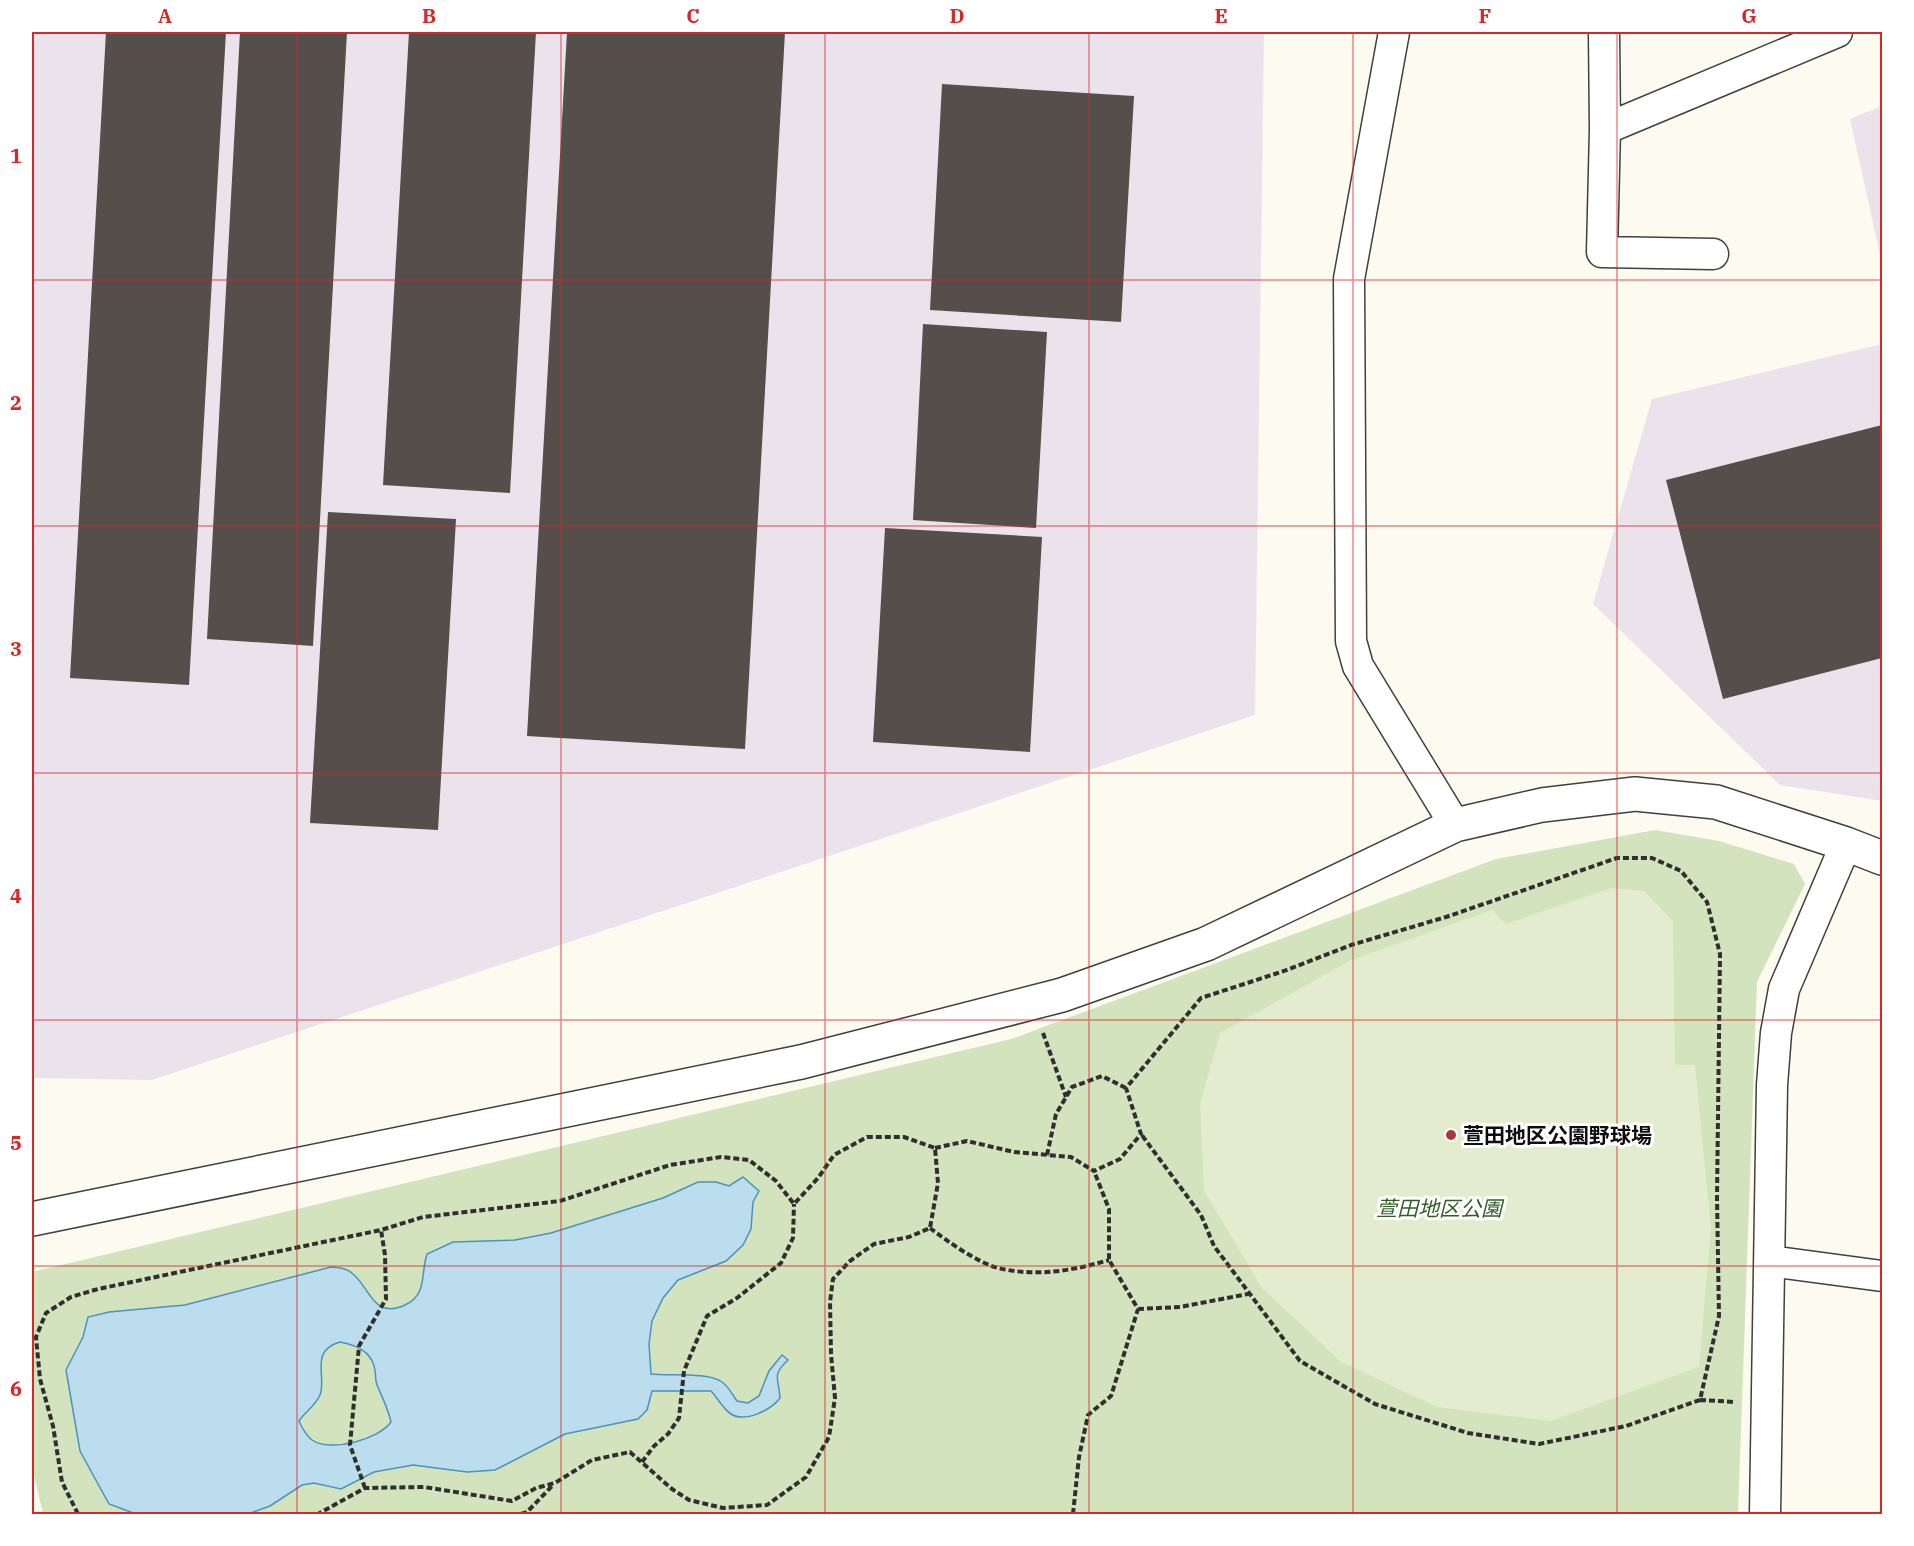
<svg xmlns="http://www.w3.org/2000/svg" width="1914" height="1546" font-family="'IBM Plex Serif','Noto Sans JP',serif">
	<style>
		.industrial { fill: #eae3eb }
		.green { fill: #d2e3bd }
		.pitch { fill: #e3ecce }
		.water { fill: #bde; stroke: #4b93bc; stroke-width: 1.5; fill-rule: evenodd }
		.building { fill: #554e4b }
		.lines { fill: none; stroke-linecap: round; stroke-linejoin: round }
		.minor-casing { stroke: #404040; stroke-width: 33 }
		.tertiary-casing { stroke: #404040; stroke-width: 36 }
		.path { stroke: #2f2f2f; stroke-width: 4; stroke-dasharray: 6 3; stroke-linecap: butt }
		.minor { stroke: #fff; stroke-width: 30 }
		.tertiary { stroke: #fff; stroke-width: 33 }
		.grid { fill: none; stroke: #d62828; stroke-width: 1.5; stroke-opacity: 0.55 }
		.poi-dot { fill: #ab3741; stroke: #fff; stroke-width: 2 }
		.labels { text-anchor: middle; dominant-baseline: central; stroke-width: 6; stroke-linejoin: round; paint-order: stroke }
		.poi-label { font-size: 21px; font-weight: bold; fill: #0d0d0d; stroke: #fff; text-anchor: start }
		.park-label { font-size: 21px; font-style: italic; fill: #335d26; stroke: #fff }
		.neatline { fill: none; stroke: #d62828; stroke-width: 2 }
		.grid-label { font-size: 20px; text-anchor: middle; font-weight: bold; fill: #d62828 }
	</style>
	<rect width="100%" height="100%" fill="#fdfaf0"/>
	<path class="industrial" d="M32,32H1264L1255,715L152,1080L32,1078Z
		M1882,106V264L1850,119Z
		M1882,344V801L1780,785L1593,604L1652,399Z"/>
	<path class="green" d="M1655,830L1719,841L1794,864L1805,884L1757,982L1738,1514H43L32,1467V1272L1011,1039L1496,859Z"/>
	<path class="pitch" d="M1611,888L1644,891L1673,921L1675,1065H1695L1711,1228L1699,1367L1551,1421L1437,1407L1341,1362L1262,1288L1204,1191L1200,1104L1220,1033L1351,960L1492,910L1506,924Z"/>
	<path class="water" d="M743,1177L759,1191L753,1202L751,1229L743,1245L726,1261L678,1280L663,1298L652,1321L649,1344L651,1374C669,1376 709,1372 722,1382C729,1387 732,1394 737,1401L748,1403L759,1396L769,1371L782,1355L788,1360C771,1376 779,1378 780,1398C771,1410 745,1423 731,1414C723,1409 717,1397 711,1391H652L647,1410L638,1419L565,1434L495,1470L467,1472L413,1465L374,1472L341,1489L314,1483L302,1485L270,1506L248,1514H136L109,1504L80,1451L66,1370L83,1337L88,1317L109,1312L185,1305L331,1267C340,1268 347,1268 353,1274C370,1288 373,1318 403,1306C410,1303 417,1298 420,1290C424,1280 423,1266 427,1254L453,1242L515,1240L551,1233L663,1198L698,1182H716L729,1186ZM340,1342C357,1345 373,1352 375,1371C376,1376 375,1380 377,1385C382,1397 388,1408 391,1422C379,1439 331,1453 312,1440C306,1435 302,1428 299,1421C305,1412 316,1405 320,1395C327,1377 309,1351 340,1342Z"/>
	<path class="building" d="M106,32H226L189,685L70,678Z
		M240,32H347L313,646L207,639Z
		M409,32H536L510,493L383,485Z
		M567,32H785L745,749L527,736Z
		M942,84L1134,96L1121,322L930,310Z
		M923,324L1047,332L1036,528L913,520Z
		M1882,425V658L1723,699L1666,480Z
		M328,512L456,519L438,830L310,823Z
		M885,528L1042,537L1030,752L873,742Z"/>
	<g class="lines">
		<g class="minor-casing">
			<path id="minor" d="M1394,32L1349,279L1351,641L1358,666L1455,825
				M1604,32L1605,129
				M1713,254L1602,252L1605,129L1837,32
				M1770,1261L1882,1276
				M1765,1514L1772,1085L1776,1033L1784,989L1846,844"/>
		</g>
		<g class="tertiary-casing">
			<path id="tertiary" d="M32,1219L801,1062L1062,995L1206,944L1455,825L1542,805L1635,794L1716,802L1846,844L1882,858"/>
		</g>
		<path class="path" d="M1043,1033L1066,1097
			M935,1148L967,1141L1014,1152L1071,1157L1094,1171L1120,1159L1141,1134L1126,1088L1201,998L1284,971L1351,945L1446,917L1617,858H1652L1681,871L1707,902L1720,954L1717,1198L1719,1316L1700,1400L1626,1426L1539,1444L1468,1433L1375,1404L1300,1361L1214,1246L1201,1215L1141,1134
			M1047,1155L1056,1114L1072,1087L1102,1076L1126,1088
			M930,1228C947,1241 978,1263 998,1268C1036,1277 1072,1271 1109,1260
			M1138,1309L1180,1307L1248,1294
			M1700,1400L1735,1402
			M642,1462L654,1446L668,1434L679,1418L684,1371L707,1316L737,1298L781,1263L793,1238L794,1204
			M365,1488L350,1445L359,1346L386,1299L385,1255L381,1230
			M78,1514L62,1482L53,1426L40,1379L36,1337L46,1313L71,1297L98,1289L381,1230L423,1217L560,1201L670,1165L721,1157L749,1160L776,1181L794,1204L818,1178L834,1155L867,1137H904L935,1148L938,1183L930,1228L909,1237L874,1244L850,1261L833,1279L830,1302L831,1354L835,1398L829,1437L806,1477L767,1505L723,1508L689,1500L672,1489L630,1452L592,1460L555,1483L536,1488L512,1501L424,1487L365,1488L318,1514
			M521,1514L527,1512L553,1485
			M1073,1514L1079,1457L1088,1415L1111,1396L1138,1309L1109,1260V1209L1094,1171"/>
		<use href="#minor" class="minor"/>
		<use href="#tertiary" class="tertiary"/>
	</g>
	<path class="grid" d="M297,32V1514M561,32V1514M825,32V1514M1089,32V1514M1353,32V1514M1617,32V1514M32,280H1882M32,526H1882M32,773H1882M32,1020H1882M32,1266H1882"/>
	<circle class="poi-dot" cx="1451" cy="1135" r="6"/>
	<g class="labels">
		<g class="poi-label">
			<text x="1463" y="1135">萱田地区公園野球場</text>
		</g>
		<g class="park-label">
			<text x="1439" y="1208">萱田地区公園</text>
		</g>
	</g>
	<rect width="1914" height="1546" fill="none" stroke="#ffffff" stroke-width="66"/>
	<rect x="33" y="33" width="1848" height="1480" class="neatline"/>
	<g class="grid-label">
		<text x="165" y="23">A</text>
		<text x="429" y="23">B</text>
		<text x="693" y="23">C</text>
		<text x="957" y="23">D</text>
		<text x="1221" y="23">E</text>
		<text x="1485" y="23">F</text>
		<text x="1749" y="23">G</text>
		<text x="16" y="163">1</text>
		<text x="16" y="410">2</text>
		<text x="16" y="656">3</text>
		<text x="16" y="903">4</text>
		<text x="16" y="1150">5</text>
		<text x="16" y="1396">6</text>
	</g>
</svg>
